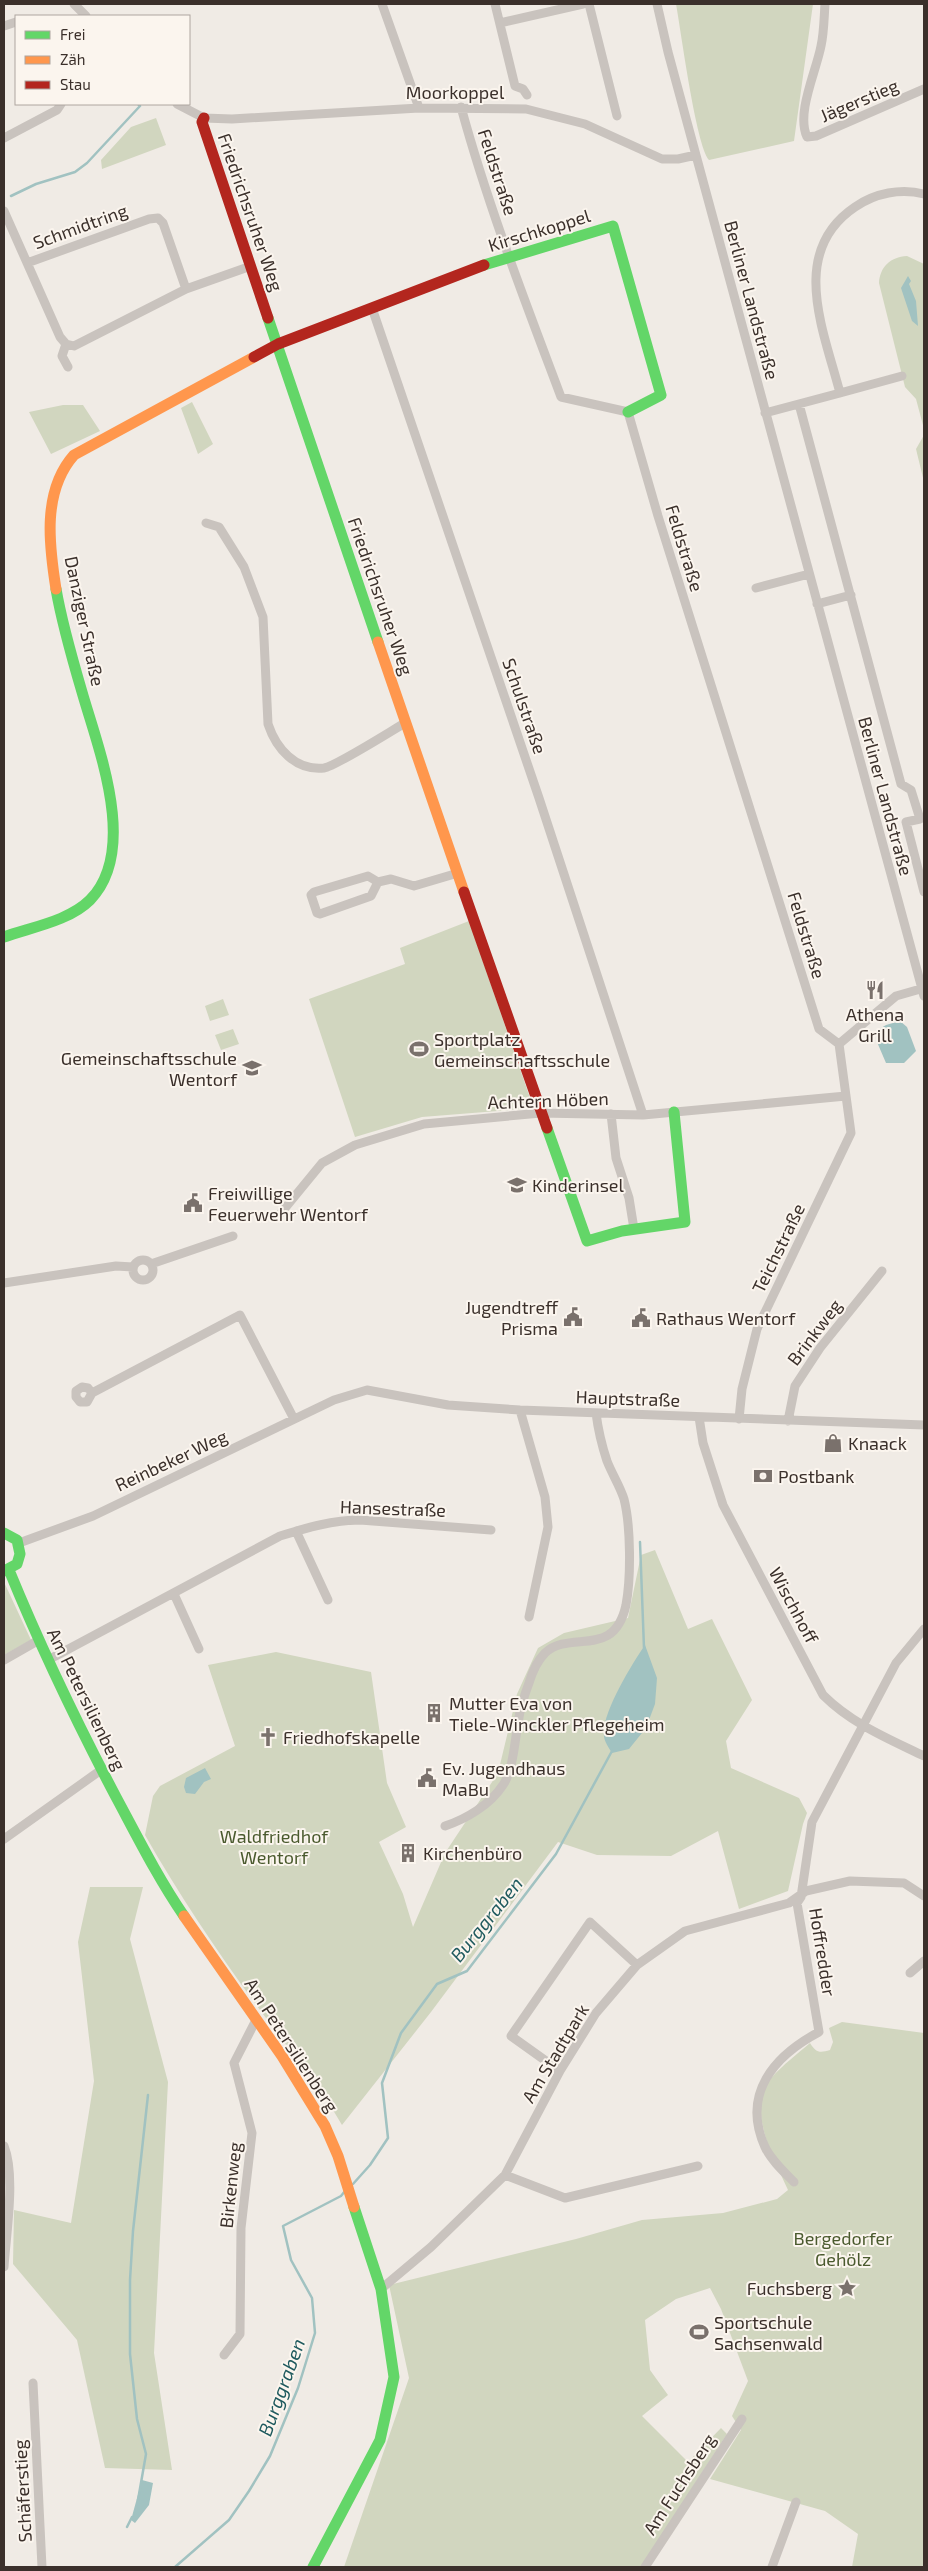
<svg xmlns="http://www.w3.org/2000/svg" width="928" height="2571" font-family="'Exo 2',sans-serif">
	<style>
		.green { fill: #d1d6bf }
		.water { fill: #a1c2c1 }
		.lines { fill: none; stroke-linecap: round; stroke-linejoin: round }
		.stream { stroke: #a1c2c1; stroke-width: 2.5 }
		.street { stroke: #c9c3be; stroke-width: 9 }
		.fast { stroke: #63d668; stroke-width: 11 }
		.slow { stroke: #ff974d; stroke-width: 11 }
		.jam { stroke: #b3261e; stroke-width: 11 }
		.labels { text-anchor: middle; dominant-baseline: central; stroke-width: 4; stroke-linejoin: round; paint-order: stroke }
		.street-label { font-size: 18px; fill: #3b302b; stroke: #fbf5ee }
		.poi-label { font-size: 18px; fill: #3b302b; stroke: #fbf5ee; text-anchor: start }
		.park-label { font-size: 18px; fill: #4a5a2e; stroke: #fbf5ee }
		.water-label { font-size: 19px; font-style: italic; fill: #1f5a5e; stroke: #fbf5ee }
	</style>
	<rect width="100%" height="100%" fill="#f0ebe5"/>
	<path class="green" d="M676,4H813L794,141L709,160C696,145 681,31 676,4Z
		M156,118L166,145L102,169L101,160L131,127Z
		M907,256L924,264V429L916,399L905,387L879,283C880,267 890,257 907,256Z
		M192,402L213,444L198,454L181,408Z
		M63,405H83L100,431L51,454L29,412Z
		M924,435V482L916,449Z
		M469,921L530,1098V1105L522,1109L422,1117L355,1137L309,999L405,964L400,948Z
		M223,999L229,1015L210,1021L205,1006Z
		M233,1029L239,1044L221,1050L215,1035Z
		M655,1550L688,1629L712,1619L752,1700L726,1741L731,1768L799,1798L807,1813L803,1824L788,1891L739,1909L718,1831L671,1856L597,1855L558,1842L431,2012L342,2125C321,2088 294,2056 269,2022C224,1962 182,1900 145,1835L153,1796L160,1786L235,1746L208,1665L276,1652L371,1672L387,1783L406,1827L379,1842L403,1894L413,1927L445,1853L498,1773L517,1694L538,1648L564,1633L628,1618L641,1555Z
		M4,1582L31,1640L4,1655Z
		M90,1887H143L130,1939L168,2082L154,2353L172,2470L105,2468L77,2340L13,2264L14,2210L71,2223L94,2081L78,1942Z
		M842,2022L924,2033V2567H852L858,2534L825,2511L710,2479L741,2430L732,2416L748,2381L721,2309L710,2288L676,2299L645,2320L650,2370L668,2395L642,2416L688,2462L721,2428L727,2434L641,2567H344L409,2378L389,2285L576,2239L642,2220L723,2213L777,2199L788,2190C774,2158 745,2110 772,2077C783,2065 797,2054 810,2043C816,2053 820,2053 830,2050L833,2042L829,2028Z"/>
	<path class="water" d="M908,276L911,281L909,284L916,301L918,326L912,321L901,288Z
		M900,1021L907,1027L916,1051L904,1063H886L877,1042L876,1031L886,1025Z
		M645,1645L657,1678L655,1704L646,1728L629,1749L612,1753C609,1748 604,1741 604,1736C601,1714 632,1664 645,1645Z
		M205,1768L211,1779L204,1782L195,1794L186,1793L184,1787L186,1778Z
		M142,2480L153,2483L149,2505L135,2523L131,2520Z"/>
	<g class="lines">
		<path class="stream" d="M11,196L36,184L75,172L87,163L140,106L138,104
			M640,1542L644,1648
			M353,2184L370,2165L388,2138L382,2083L401,2033L437,1984L467,1971L556,1854L612,1751
			M138,2500L146,2454L137,2419L130,2354V2280L133,2231L148,2095
			M127,2527L132,2517
			M175,2567L229,2520L249,2491L270,2456L298,2388L315,2333L312,2298L291,2260L283,2226L341,2196L345,2191"/>
		<path class="street" d="M74,4L86,16
			M382,4L419,108
			M495,4L515,86L523,89L527,95
			M589,4L617,116
			M657,4L668,52L924,996
			M825,4C824,18 824,33 821,46C816,72 796,113 807,137L816,136L924,89
			M500,23L583,4
			M4,26L16,22
			M177,104L204,118L232,119L419,108L526,109L585,124L662,159H678L696,155
			M461,107C488,206 525,301 561,397L628,412L658,516L819,1029L839,1044
			M4,138L57,110L61,104
			M4,211L60,337L66,344L62,356L68,367
			M27,263L149,219L158,218L163,223L186,289L74,346L66,344
			M186,289L251,266
			M372,308L539,798L643,1115
			M840,393L902,376
			M799,404L901,784L911,790L920,819L906,822L924,892
			M765,413L840,393C824,331 788,252 855,207C875,193 901,188 924,194
			M206,523L219,527L244,567L263,617L268,724C276,748 295,771 324,768C336,766 391,731 405,723
			M756,588L809,574
			M817,604L851,595
			M378,882L371,896L320,914L317,913L311,895L314,892L368,876L378,882L391,879L414,886L458,873
			M611,1114L616,1158L629,1198L634,1229
			M281,1213L322,1163L355,1145L424,1124L541,1113L643,1115L846,1096
			M133 1270a10 10 0 1 1 20 0a10 10 0 1 1-20 0Z
			M151,1264L233,1236
			M4,1283L116,1266L133,1267
			M92,1393L88,1388L82,1387L76,1391V1397L80,1402H87L92,1393L240,1315L294,1419
			M520,1410L545,1497L548,1527L529,1617
			M699,1417L703,1443L723,1505L823,1695C852,1724 889,1739 924,1756
			M739,1419L742,1389L757,1329L851,1133L839,1044L896,996L924,988
			M788,1421L795,1386L820,1348L882,1271
			M296,1531L328,1600
			M19,1543L93,1516L334,1400L367,1390L448,1405L520,1410L924,1425
			M174,1594L199,1649
			M4,1660L39,1640
			M48,1660L280,1536C306,1528 333,1520 360,1520L491,1530
			M445,1826C466,1819 490,1805 503,1785C513,1771 515,1740 518,1723C520,1709 524,1696 529,1683C532,1673 538,1660 545,1653C571,1629 614,1660 626,1605C631,1578 631,1527 624,1499C620,1486 612,1474 607,1461C602,1446 598,1429 596,1413
			M4,1839L101,1770
			M910,1973L924,1961
			M560,2071L511,2036L590,1922L637,1965
			M4,2146C16,2176 6,2234 4,2267
			M505,2175L565,2198L698,2166
			M794,2182C784,2172 771,2160 765,2147C741,2094 774,2056 819,2032L797,1903L801,1897L812,1822L896,1663L924,1629
			M381,2289L431,2247L505,2175L560,2071L596,2013L637,1965L685,1931L789,1903L806,1891L850,1881L904,1883L924,1896
			M224,2355L240,2334L241,2228L252,2133L234,2063L256,2020
			M33,2383L42,2567
			M645,2567L742,2419
			M772,2567L796,2502"/>
		<path class="fast" d="M484,265L613,226L661,395L628,412
			M268,318L378,642
			M4,937C32,927 69,921 90,900C139,850 98,748 82,692C72,658 62,624 56,589
			M547,1128L587,1241L622,1231L685,1222L674,1112
			M4,1533L17,1540L20,1554L17,1564L4,1571
			M9,1570C41,1648 77,1723 116,1797C138,1838 158,1878 184,1916
			M313,2567L380,2440L394,2377L381,2289L354,2207"/>
		<path class="slow" d="M56,589C49,545 42,491 74,455L254,357
			M378,642L464,892
			M184,1916L282,2056L325,2126L338,2156L354,2207"/>
		<path class="jam" d="M204,118L202,122L268,318
			M254,357L278,344L484,265
			M464,892L547,1128"/>
	</g>
	<defs>
		<g id="restaurant-bare" transform="scale(1.5)"><path d="M-5-6h1v4h1v-4h1v4h1v-4h1v5L-1.5 .5V6h-2V.5L-5-1ZM5-6V6H3V1.5H1.5Q1.5-4 5-6Z" fill="#7a716c" stroke="#fbf5ee" stroke-width="2.5" paint-order="stroke"/></g>
		<g id="stadium-bare" transform="scale(1.5)"><path d="M0-5a6.5 5 0 1 0 0 10a6.5 5 0 1 0 0-10ZM-3.5-1.8h7v3.6h-7Z" fill="#7a716c" stroke="#fbf5ee" stroke-width="2.5" paint-order="stroke"/></g>
		<g id="school-bare" transform="scale(1.5)"><path d="M0-5L7-2L0 1L-7-2ZM-4 1L0 2.5L4 1V4Q0 6-4 4Z" fill="#7a716c" stroke="#fbf5ee" stroke-width="2.5" paint-order="stroke"/></g>
		<g id="civic-bare" transform="scale(1.5)"><path d="M-.6-6.5H3V-4.5H.6V-3L4-1V1h2V6H-6V1h2V-1L-.6-3ZM-1.2 2.5V6h2.4V2.5Z" fill="#7a716c" stroke="#fbf5ee" stroke-width="2.5" paint-order="stroke"/></g>
		<g id="shop-bare" transform="scale(1.5)"><path d="M-5-2.5h2.3a2.7 3.5 0 0 1 5.4 0H5L5.5 6h-11ZM-1.5-2.5h3a1.5 2.3 0 0 0-3 0Z" fill="#7a716c" stroke="#fbf5ee" stroke-width="2.5" paint-order="stroke"/></g>
		<g id="bank-bare" transform="scale(1.5)"><path d="M-6-4H6V4H-6ZM0-2.3a2.3 2.3 0 1 0 0 4.6a2.3 2.3 0 1 0 0-4.6Z" fill="#7a716c" stroke="#fbf5ee" stroke-width="2.5" paint-order="stroke"/></g>
		<g id="building-bare" transform="scale(1.5)"><path d="M-4-6H4V6H1V3H-1V6H-4ZM-2.5-4.3h1.7v1.8h-1.7ZM.8-4.3h1.7v1.8H.8ZM-2.5-1h1.7V.8h-1.7ZM.8-1h1.7V.8H.8Z" fill="#7a716c" stroke="#fbf5ee" stroke-width="2.5" paint-order="stroke"/></g>
		<g id="church-bare" transform="scale(1.5)"><path d="M-1.2-6h2.4v3.5h3.3v2.4h-3.3V6h-2.4V-.1h-3.3v-2.4h3.3Z" fill="#7a716c" stroke="#fbf5ee" stroke-width="2.5" paint-order="stroke"/></g>
		<g id="sight-bare" transform="scale(1.5)"><path d="M0-6L1.8-2.2L6-1.7L2.9 1.2L3.7 5.4L0 3.3L-3.7 5.4L-2.9 1.2L-6-1.7L-1.8-2.2Z" fill="#7a716c" stroke="#fbf5ee" stroke-width="2.5" paint-order="stroke"/></g>
	</defs>
	<g fill-rule="evenodd">
		<use href="#restaurant-bare" x="875" y="990"/>
		<use href="#stadium-bare" x="419" y="1049"/>
		<use href="#school-bare" x="252" y="1068"/>
		<use href="#school-bare" x="517" y="1185"/>
		<use href="#civic-bare" x="193" y="1203"/>
		<use href="#civic-bare" x="573" y="1317"/>
		<use href="#civic-bare" x="641" y="1318"/>
		<use href="#shop-bare" x="833" y="1443"/>
		<use href="#bank-bare" x="763" y="1476"/>
		<use href="#building-bare" x="434" y="1713"/>
		<use href="#church-bare" x="268" y="1737"/>
		<use href="#civic-bare" x="427" y="1778"/>
		<use href="#building-bare" x="408" y="1853"/>
		<use href="#sight-bare" x="847" y="2288"/>
		<use href="#stadium-bare" x="699" y="2332"/>
	</g>
	<g class="labels">
		<g class="street-label">
			<text x="455" y="92">Moorkoppel</text>
			<text transform="translate(859 100) rotate(-23)">Jägerstieg</text>
			<text transform="translate(498 172) rotate(72)">Feldstraße</text>
			<text transform="translate(251 212) rotate(71)">Friedrichsruher Weg</text>
			<text transform="translate(80 226) rotate(-20)">Schmidtring</text>
			<text transform="translate(539 230) rotate(-17)">Kirschkoppel</text>
			<text transform="translate(752 300) rotate(75)">Berliner Landstraße</text>
			<text transform="translate(685 548) rotate(73)">Feldstraße</text>
			<text transform="translate(381 596) rotate(71)">Friedrichsruher Weg</text>
			<text transform="translate(85 621) rotate(78)">Danziger Straße</text>
			<text transform="translate(525 706) rotate(71)">Schulstraße</text>
			<text transform="translate(886 796) rotate(75)">Berliner Landstraße</text>
			<text transform="translate(807 935) rotate(73)">Feldstraße</text>
			<text transform="translate(548 1100) rotate(-2)">Achtern Höben</text>
			<text transform="translate(778 1248) rotate(-64)">Teichstraße</text>
			<text transform="translate(814 1332) rotate(-53)">Brinkweg</text>
			<text transform="translate(628 1398) rotate(2)">Hauptstraße</text>
			<text transform="translate(171 1460) rotate(-25)">Reinbeker Weg</text>
			<text transform="translate(393 1508) rotate(2)">Hansestraße</text>
			<text transform="translate(794 1605) rotate(62)">Wischhoff</text>
			<text transform="translate(87 1699) rotate(64)">Am Petersilienberg</text>
			<text transform="translate(823 1952) rotate(81)">Hoffredder</text>
			<text transform="translate(292 2045) rotate(57)">Am Petersilienberg</text>
			<text transform="translate(555 2053) rotate(-59)">Am Stadtpark</text>
			<text transform="translate(230 2185) rotate(-84)">Birkenweg</text>
			<text transform="translate(679 2484) rotate(-57)">Am Fuchsberg</text>
			<text transform="translate(22 2491) rotate(-93)">Schäferstieg</text>
		</g>
		<g class="poi-label">
			<text x="875" y="1014" text-anchor="middle">Athena<tspan x="875" dy="21">Grill</tspan></text>
			<text x="434" y="1039">Sportplatz<tspan x="434" dy="21">Gemeinschaftsschule</tspan></text>
			<text x="237" y="1058" text-anchor="end">Gemeinschaftsschule<tspan x="237" dy="21">Wentorf</tspan></text>
			<text x="532" y="1185">Kinderinsel</text>
			<text x="208" y="1193">Freiwillige<tspan x="208" dy="21">Feuerwehr Wentorf</tspan></text>
			<text x="558" y="1307" text-anchor="end">Jugendtreff<tspan x="558" dy="21">Prisma</tspan></text>
			<text x="656" y="1318">Rathaus Wentorf</text>
			<text x="848" y="1443">Knaack</text>
			<text x="778" y="1476">Postbank</text>
			<text x="449" y="1703">Mutter Eva von<tspan x="449" dy="21">Tiele-Winckler Pflegeheim</tspan></text>
			<text x="283" y="1737">Friedhofskapelle</text>
			<text x="442" y="1768">Ev. Jugendhaus<tspan x="442" dy="21">MaBu</tspan></text>
			<text x="423" y="1853">Kirchenbüro</text>
			<text x="832" y="2288" text-anchor="end">Fuchsberg</text>
			<text x="714" y="2322">Sportschule<tspan x="714" dy="21">Sachsenwald</tspan></text>
		</g>
		<g class="park-label">
			<text x="274" y="1836">Waldfriedhof<tspan x="274" dy="21">Wentorf</tspan></text>
			<text x="843" y="2238">Bergedorfer<tspan x="843" dy="21">Gehölz</tspan></text>
		</g>
		<g class="water-label">
			<text transform="translate(486 1919) rotate(-51)">Burggraben</text>
			<text transform="translate(281 2387) rotate(-70)">Burggraben</text>
		</g>
	</g>
	<rect width="928" height="2571" fill="none" stroke="#3b302b" stroke-width="10"/>
	<rect x="15" y="15" width="175" height="90" fill="#fbf5ee" stroke="#aea6a0"/>
	<rect x="25" y="31" width="25" height="8" fill="#63d668" stroke="#aea6a0"/>
	<text x="60" y="40" font-size="15" fill="#3b302b">Frei</text>
	<rect x="25" y="56" width="25" height="8" fill="#ff974d" stroke="#aea6a0"/>
	<text x="60" y="65" font-size="15" fill="#3b302b">Zäh</text>
	<rect x="25" y="81" width="25" height="8" fill="#b3261e" stroke="#aea6a0"/>
	<text x="60" y="90" font-size="15" fill="#3b302b">Stau</text>
</svg>
